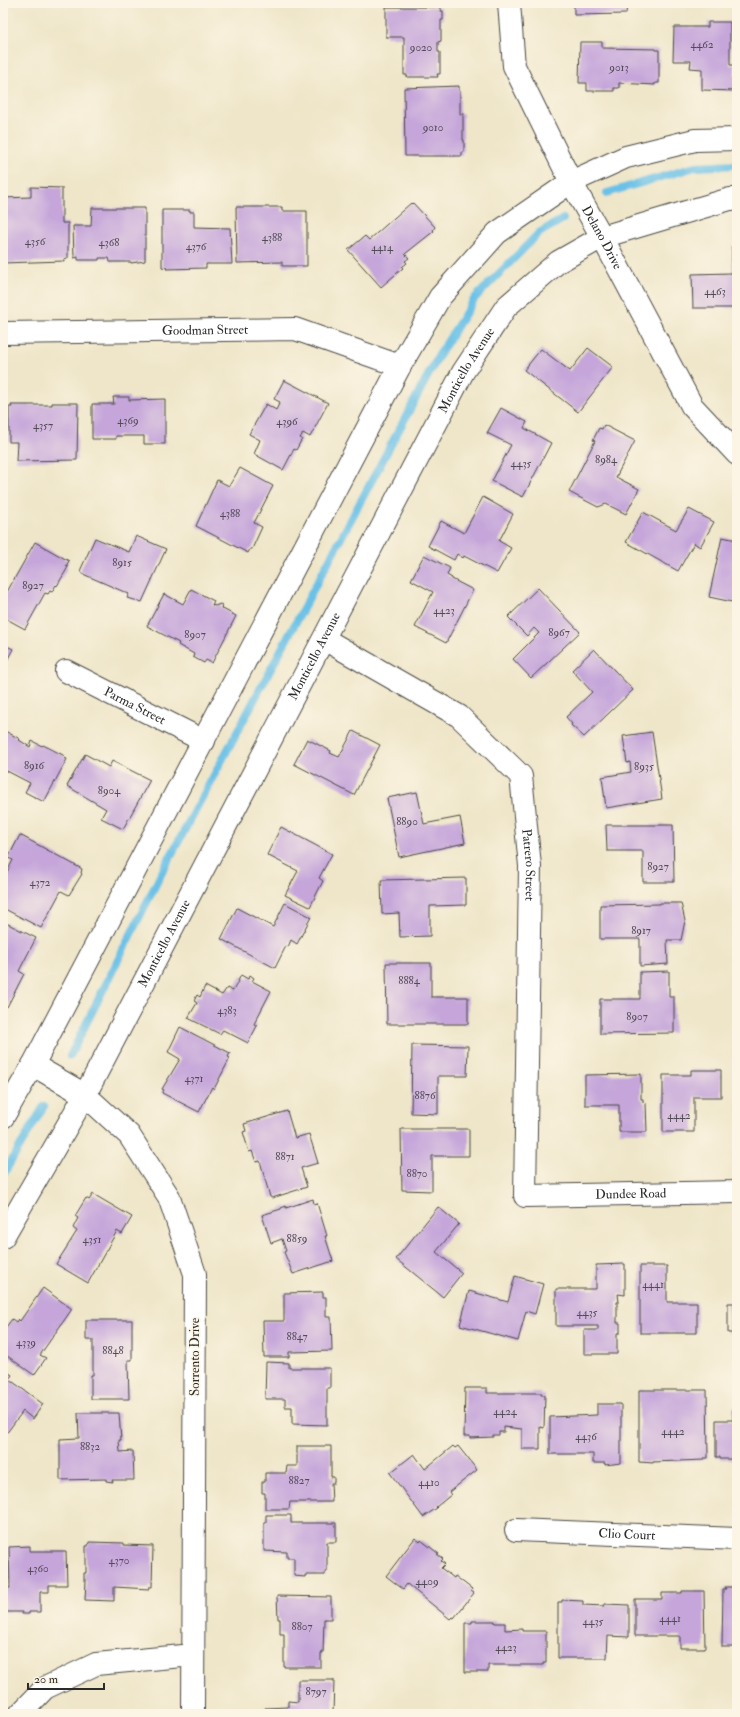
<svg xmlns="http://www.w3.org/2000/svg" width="740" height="1717" font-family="'IM FELL Double Pica',serif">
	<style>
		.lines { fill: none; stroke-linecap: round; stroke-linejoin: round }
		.stream { stroke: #6ac1e7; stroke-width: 8 }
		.building { fill: #c5a5da }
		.minor-casing { stroke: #484743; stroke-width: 24 }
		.minor { stroke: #fff; stroke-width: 22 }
		.labels { text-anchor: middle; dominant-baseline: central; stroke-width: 3; stroke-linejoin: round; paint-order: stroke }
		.number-label { font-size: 11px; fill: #524a57 }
		.street-label { font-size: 13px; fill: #2b2b2b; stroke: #fcf5e5 }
	</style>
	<rect width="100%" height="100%" fill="#fcf5e5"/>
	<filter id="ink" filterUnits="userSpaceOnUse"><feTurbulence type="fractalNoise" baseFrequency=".025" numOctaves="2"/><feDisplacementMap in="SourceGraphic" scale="8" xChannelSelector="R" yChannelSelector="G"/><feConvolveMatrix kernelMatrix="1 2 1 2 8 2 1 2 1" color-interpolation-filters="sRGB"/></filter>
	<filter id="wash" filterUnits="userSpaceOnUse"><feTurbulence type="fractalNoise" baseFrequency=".012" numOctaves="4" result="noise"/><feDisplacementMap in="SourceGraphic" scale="16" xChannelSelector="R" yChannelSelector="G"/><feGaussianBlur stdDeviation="0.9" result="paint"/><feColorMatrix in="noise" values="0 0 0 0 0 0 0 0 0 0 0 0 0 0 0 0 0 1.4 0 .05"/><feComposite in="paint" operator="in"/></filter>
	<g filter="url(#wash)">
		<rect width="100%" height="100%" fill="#efe6c9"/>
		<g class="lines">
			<path class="stream" d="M607,193L695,167L737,165
				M70,1056L160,876L439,355L475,298L539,233L563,219
				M3,1175L44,1106"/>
		</g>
		<g id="blocks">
			<path class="building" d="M574,3H627L626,14L574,15Z
				M386,7H441V11H443V20H441V41L438,42V52H440V74H437L438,77H407V75H404V37H386Z
				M708,22H730V65H735V91L702,90V69L690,68L691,61H673L674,27H708Z
				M580,42H602V48L656,49V50H659V83H655V85L619,83V88H614V91H587V83H579Z
				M459,86V91H460V114H463V140H464V151L462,152V156H405L404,88Z
				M31,187L62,188V223H68V258L64,259V261L3,263V198L31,197Z
				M411,203L412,204L413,203L435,227L433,230L434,231L405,254L409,258L405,261L407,263L402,267L403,268L381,287L348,250L365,236L369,240Z
				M236,207H282V211H307V266H282V262L237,263Z
				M92,208H145V261L131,263V262H110L109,258H99V260H78V257L74,258L73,226H91Z
				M162,210H190V212H194V227L230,228L232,264H206V268L166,269L167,268L162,267Z
				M732,246H737V308H693L692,274L732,273Z
				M588,348L613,367L578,412L524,370L541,349L570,371Z
				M284,380L328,403L310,437L303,433L300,438L302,439L296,450L294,449L283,470L254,454L260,440L249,434L266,404L276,410L280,402L274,399Z
				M113,397H129V400L165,399V444H144V436H116V439H92V404H114Z
				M52,403H78L77,460L16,461L17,442H9V407H12L11,405H52Z
				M501,408L527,422L524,428L551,443L523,497L492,481L511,445L487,433Z
				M604,425L635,441L616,477L639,489L626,514L606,504L598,507L569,492L595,441L593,440L599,428L602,429Z
				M240,468L273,486L254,523L262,527L252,549H250L248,553L196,526L217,480L229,486Z
				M483,497L513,514L499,541L511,548L497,573L464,556L463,558L457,554L454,560L428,546L441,521L464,533Z
				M689,509L714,522L700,547L694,543L678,571L626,542L643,512L676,530Z
				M136,536L166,549L142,602L127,598L129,594L83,574V573L80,571L95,538L129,552Z
				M722,537L737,540V603L709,597Z
				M35,542L69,561L66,566L68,567L57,586L56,585L52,592L50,591L48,594L45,593L25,629L3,617V599Z
				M424,555L450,568L447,575L452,578V579L473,590L446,643L415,627L433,592L411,580Z
				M538,588L580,632L531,678L513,659L539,633L534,628L527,636L508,617Z
				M191,589L214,601L212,605L215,606L220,604L222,605L221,608L236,616L212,663L206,660L204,663L193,657L194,654L178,645L179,643L147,626L164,594L183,604Z
				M3,644L13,649L3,668Z
				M594,649L633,690L584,737L571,725L572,724L566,717L592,692L572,670Z
				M3,730L20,739L19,740L30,747L32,741L42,746L43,745L65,756L64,758L67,759L44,802L25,792L30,783L5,770L3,775Z
				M353,731L380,745L354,795L294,764L307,739L331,751L330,753L339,757Z
				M652,732L662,799L606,808L602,777L631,772L630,762L627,763L623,736Z
				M85,754L109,767L112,761L150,780L123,829L101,818L106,809L67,786Z
				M417,792L424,824L460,817L465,843L399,857L387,798Z
				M606,825H673L674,882H643V851H607Z
				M281,827L332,854L319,878L323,881L310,907L285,895L298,871L267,855Z
				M20,835L82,869L81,873L82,874L69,895L61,891L41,928L3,908V880L13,860L8,858Z
				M466,878V905L430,906V936L400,937L399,913L382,914L381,880Z
				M285,903L311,917L297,944L291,940L288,947L286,946L275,968L221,939L237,908L273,927Z
				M660,903H681L685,921L681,940H667L668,964L640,966V939H600V905L660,904Z
				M6,923L36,938L19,971L24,974L7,1007L3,1005V929Z
				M386,963H431V997H468V1024H387Z
				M669,971V997H674V1033L600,1034V999H640V972Z
				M241,975L248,979L250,975L254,978L252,981L271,991L254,1024L257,1026L248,1043L223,1030L220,1034L188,1018L197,1003L194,1001L197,995L200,997L205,986L222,995L227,988L233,991Z
				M180,1027L230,1053L228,1057L230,1058L214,1089L212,1087L199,1112L162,1093L164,1090L162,1089L180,1059L168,1052Z
				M412,1045L468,1046L467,1076H438V1114L411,1113Z
				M691,1070H721V1097H694V1132H663V1075H691Z
				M641,1074V1099H643V1102L646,1103L647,1132H619V1105H585V1075Z
				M287,1111L295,1138L309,1134L318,1163L301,1168L307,1187L272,1198L270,1197L260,1161L256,1162L252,1151L249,1152L243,1132L246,1131L244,1124Z
				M401,1129H469V1156H432V1191L402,1190Z
				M93,1194L132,1217L122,1234L117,1231L88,1283L56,1264L77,1231L73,1228L78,1218L75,1216L86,1198L89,1200Z
				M313,1199L314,1204L317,1203L327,1236H325L333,1261L293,1274L284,1252L286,1251L282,1239L271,1243L262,1215L281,1209V1208L286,1206V1208Z
				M438,1207L459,1224L436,1252L462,1273L443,1297L396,1259Z
				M625,1264V1295L618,1294L619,1302H617V1323H620V1333H617V1354H584V1330H598V1326H556V1289H596V1265Z
				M640,1266H667V1302H697V1333H640Z
				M515,1276L543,1284L535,1314L526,1311L518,1341L460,1325L469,1291L508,1302Z
				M43,1288L72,1309L40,1355L46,1358L34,1375L3,1353V1331L12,1319L16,1322L18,1319L20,1321Z
				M323,1292V1297H326V1317H331L332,1351L289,1352V1357H264L263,1321H284V1293Z
				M728,1303H737V1333H728Z
				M86,1320H132V1360H128L129,1399H91V1375H93V1340H86Z
				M266,1362L289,1363V1368H330V1388H327V1425L292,1424V1407H285V1399H265Z
				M3,1369L12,1375L9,1379L43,1404L33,1419L23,1411L3,1438Z
				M465,1388H487V1393H542L541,1395H545L544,1428L540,1427V1449H522V1429L504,1427V1432H499V1435H493V1437L470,1438V1436H464Z
				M639,1390H707L708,1458H704V1460L653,1462V1463L639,1462Z
				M597,1404H621V1463L605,1465V1463H593V1454H550V1417L597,1415Z
				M733,1407H737V1459H720V1457H716V1420H733Z
				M78,1413H119L121,1440H119L120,1452L133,1451L134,1480H112L113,1482L106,1481V1479L60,1480V1439L79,1438Z
				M297,1446H331V1477H334V1483H331L332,1502H290L289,1509H265V1493H262V1482H265V1473H286L287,1466H297Z
				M453,1446L455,1448L458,1446L477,1470L449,1492L452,1494L436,1507L437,1508L423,1517L390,1473L414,1454L425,1469Z
				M266,1515H291V1523H336V1542H327V1572H325V1575H305V1577L294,1576V1558H287V1552L264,1551V1523H266Z
				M415,1538L420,1542L421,1540L439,1554H437L443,1559L441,1561L445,1564L441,1568L454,1578L455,1576L472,1589L471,1591L474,1593L454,1618L452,1617L450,1619L407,1584L403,1589L386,1576Z
				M89,1542L124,1543V1545L153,1546L152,1587H149V1589L114,1587V1601L85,1600L86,1580H84V1573H86V1546H88Z
				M30,1546V1551H66L67,1585H49V1592H40V1612H29V1614H22V1612H4L3,1588H10L9,1547Z
				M725,1587H737V1647H722L723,1589H726Z
				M682,1591H704L705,1648H680V1636H635V1599H662V1593H682Z
				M277,1596L331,1597V1619H324L323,1653H321V1667H284V1634H280V1619H278Z
				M562,1600L583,1601V1605L604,1606L605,1604L629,1605V1637L608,1636L607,1658H558V1602H562Z
				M472,1621H495V1623H505V1630L522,1629V1631H546V1663H543V1665H488V1672H465V1623H472Z
				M298,1680H334L333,1714H265V1708L288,1707V1701L298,1702Z"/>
		</g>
	</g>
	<g filter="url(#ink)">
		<use href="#blocks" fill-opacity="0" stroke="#484743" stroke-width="1"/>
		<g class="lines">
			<g class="minor-casing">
				<g id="minor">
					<path id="s1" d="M509,3L514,66L571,182L602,237L692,406L737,454"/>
					<path id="s2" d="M3,333L295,329L400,366"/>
					<path id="s3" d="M324,639L459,716L521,776L530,866L525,1196L737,1192"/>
					<path id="s4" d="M66,671L204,741"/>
					<path d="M33,1065L85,1095L129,1135L169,1197L195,1274L193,1714"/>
					<path d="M3,1117L33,1065L400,366L440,297L497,233L571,182L626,157L695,140L737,139"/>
					<path id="s5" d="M3,1237L85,1095L463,372L506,307L558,262L602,237L730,199H737"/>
					<path id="s6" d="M516,1530L737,1539"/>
					<path d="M20,1714L45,1688L96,1664L193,1655"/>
				</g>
			</g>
			<use href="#minor" class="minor"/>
		</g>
	</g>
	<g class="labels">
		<g class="number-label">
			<text x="702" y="44">4462</text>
			<text x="421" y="47">9020</text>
			<text x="619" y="67">9013</text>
			<text x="433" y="127">9010</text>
			<text x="272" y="237">4388</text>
			<text x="35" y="241">4356</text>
			<text x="109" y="242">4368</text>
			<text x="196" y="246">4376</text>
			<text x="382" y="247">4414</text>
			<text x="715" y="291">4463</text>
			<text x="128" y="420">4369</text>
			<text x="287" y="421">4396</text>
			<text x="43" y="425">4357</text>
			<text x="606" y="459">8984</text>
			<text x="521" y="463">4435</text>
			<text x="230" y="513">4388</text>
			<text x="122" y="562">8915</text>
			<text x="33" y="585">8927</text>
			<text x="444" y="610">4423</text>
			<text x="559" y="632">8967</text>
			<text x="195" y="634">8907</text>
			<text x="34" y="765">8916</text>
			<text x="644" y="766">8935</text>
			<text x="109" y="790">8904</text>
			<text x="407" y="821">8890</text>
			<text x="658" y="866">8927</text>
			<text x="40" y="882">4372</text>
			<text x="641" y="930">8917</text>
			<text x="409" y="980">8884</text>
			<text x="227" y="1010">4383</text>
			<text x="637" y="1016">8907</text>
			<text x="194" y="1078">4371</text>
			<text x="425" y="1095">8876</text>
			<text x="679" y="1115">4442</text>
			<text x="285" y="1156">8871</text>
			<text x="417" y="1173">8870</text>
			<text x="297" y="1238">8859</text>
			<text x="92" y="1239">4351</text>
			<text x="653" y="1284">4441</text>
			<text x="587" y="1312">4435</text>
			<text x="297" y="1336">8847</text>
			<text x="26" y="1342">4339</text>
			<text x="113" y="1350">8848</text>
			<text x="505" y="1411">4424</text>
			<text x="673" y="1431">4442</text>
			<text x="586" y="1436">4436</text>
			<text x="90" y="1446">8832</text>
			<text x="299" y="1480">8827</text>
			<text x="429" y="1482">4410</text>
			<text x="119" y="1560">4370</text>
			<text x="38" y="1568">4360</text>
			<text x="427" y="1581">4409</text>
			<text x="670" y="1618">4441</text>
			<text x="593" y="1621">4435</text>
			<text x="302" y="1626">8807</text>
			<text x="506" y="1647">4423</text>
			<text x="316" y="1691">8797</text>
		</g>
		<g class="street-label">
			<text stroke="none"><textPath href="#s1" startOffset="256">Delano Drive</textPath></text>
			<text stroke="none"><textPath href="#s2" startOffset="202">Goodman Street</textPath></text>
			<text stroke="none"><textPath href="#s5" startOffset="983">Monticello Avenue</textPath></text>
			<text stroke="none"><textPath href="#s5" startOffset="659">Monticello Avenue</textPath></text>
			<text stroke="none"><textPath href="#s4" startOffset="77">Parma Street</textPath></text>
			<text stroke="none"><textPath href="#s3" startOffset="331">Patrero Street</textPath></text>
			<text stroke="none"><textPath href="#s5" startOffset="335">Monticello Avenue</textPath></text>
			<text stroke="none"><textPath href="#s3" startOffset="768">Dundee Road</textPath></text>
			<text transform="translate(195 1357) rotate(-90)">Sorrento Drive</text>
			<text stroke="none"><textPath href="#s6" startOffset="111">Clio Court</textPath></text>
		</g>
	</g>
	<rect width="740" height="1717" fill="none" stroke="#fcf5e5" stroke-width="16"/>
	<path d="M28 1683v6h76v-6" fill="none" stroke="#2b2b2b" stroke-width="2"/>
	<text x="34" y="1683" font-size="12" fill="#2b2b2b" stroke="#fcf5e5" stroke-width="3" paint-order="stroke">20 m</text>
</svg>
